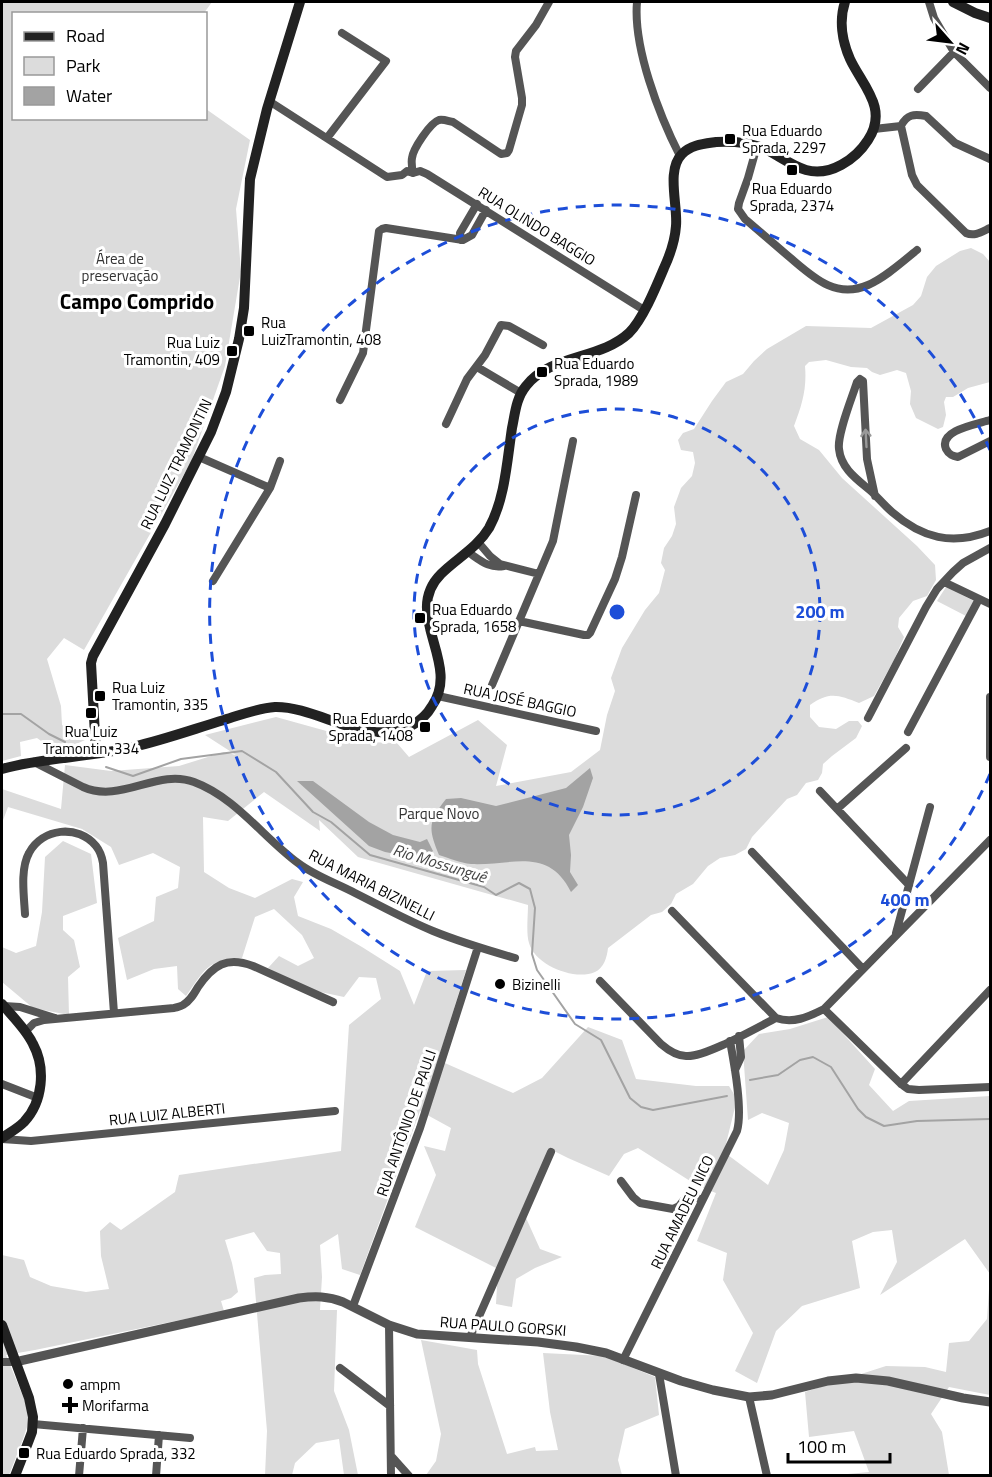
<svg xmlns="http://www.w3.org/2000/svg" width="992" height="1477" font-family="'Titillium Web',sans-serif">
	<style>
		.green { fill: #dcdcdc }
		.water { fill: #a3a3a3 }
		.lines { fill: none; stroke-linecap: round; stroke-linejoin: round }
		.stream { stroke: #a3a3a3; stroke-width: 2 }
		.minor { stroke: #555; stroke-width: 8 }
		.tertiary { stroke: #555; stroke-width: 9 }
		.secondary { stroke: #222; stroke-width: 10 }
		.oneway { stroke: #999 }
		.ring { fill: none; stroke: #1d4ed8; stroke-width: 3; stroke-dasharray: 10 8 }
		.poi-dot { fill: #000; stroke: #fff; stroke-width: 2 }
		.labels { text-anchor: middle; dominant-baseline: central; stroke-width: 6; stroke-linejoin: round; paint-order: stroke }
		.poi-label { font-size: 15px; fill: #000; stroke: #fff; text-anchor: start }
		.street-label { font-size: 15px; fill: #000; stroke: #fff }
		.park-label { font-size: 15px; fill: #333; stroke: #fff }
		.water-label { font-size: 16px; font-style: italic; fill: #444; stroke: #fff }
		.district-label { font-size: 21px; font-weight: bold; fill: #000; stroke: #fff }
		.centre { fill: #1d4ed8; stroke: #fff; stroke-width: 3 }
		.ring-label { font-size: 18px; text-anchor: middle; font-weight: bold; fill: #1d4ed8; stroke: #fff; stroke-width: 6; stroke-linejoin: round; paint-order: stroke }
	</style>
	<rect width="100%" height="100%" fill="#fff"/>
	<path class="green" d="M2,2H212L204,13L14,14V118H206V109L250,140L236,209L241,271L225,366L191,462L84,650L64,638L47,659L61,706L62,725L85,740C61,751 59,754 37,738L20,742L21,756L2,761Z
		M971,248L983,254L990,262V382L968,388L953,397H946L944,402L946,415L943,427L938,429L916,418L910,404L911,391L906,373L897,370L880,375L872,372L867,368L851,367L826,360L809,362L805,366C807,389 802,405 794,426L800,439L819,450L842,478L917,546L935,565L936,580L927,596L913,601L899,618L898,627L904,637L894,660L874,696L859,703C839,695 829,691 810,705V717L819,727L836,729L849,721H858L862,726L856,738L832,756L823,764L822,773L818,780L806,783L797,795L787,799L752,837L746,849L735,855L720,858L708,866L693,884L676,894L671,904L662,912L651,915L608,948C607,957 604,968 595,972C574,981 535,965 529,943C526,934 528,915 528,905L358,857L319,820L320,831L264,792L228,821L203,817L204,872L229,888L255,898L292,879L303,882L294,897L298,916L331,929L362,947L400,971L414,1005L427,971L466,970L438,1060L513,1093L542,1078L588,1027L622,1040L636,1079L696,1086H729L737,1099L724,1152L768,1185L784,1150L789,1123L762,1113L748,1120L743,1051L759,1034L790,1029L828,1017L875,1069L869,1085L893,1111L909,1101L990,1096V1395L949,1387L931,1414L942,1432L949,1475H837L869,1472L854,1431L809,1437L805,1392L886,1366L925,1367L946,1372L949,1343L969,1341L987,1319L990,1274L965,1239L880,1295L897,1262L892,1230L873,1232L852,1241L860,1288L802,1306L776,1331L757,1383L735,1371L753,1333L723,1280L727,1253L697,1241L716,1193L698,1186L638,1148L624,1154L609,1176L568,1158L550,1149L522,1209L540,1249L562,1257L535,1268L516,1279L512,1307L496,1304L498,1269L415,1227L436,1175L424,1146L445,1151L451,1128L420,1111L360,1275L342,1269L338,1234L320,1245L322,1277L320,1310H337L334,1391L349,1430L358,1475H344L339,1439L316,1443L295,1463L292,1475H265L267,1431L254,1278L265,1275L281,1274L280,1253L267,1251L254,1232L225,1240L232,1263L238,1292L231,1298L221,1301L224,1311L35,1350L6,1355L29,1411L28,1424L23,1439L9,1475H2V1255L24,1260L30,1277L51,1286L86,1292L109,1289L101,1256L100,1231L110,1222L121,1230L175,1192L179,1175L341,1151L349,1025L381,999L376,978L359,977L344,997L311,990L268,968L279,956L298,966L314,958L302,935L274,909L255,917L242,958C207,960 205,969 186,996L178,989L177,966L154,969L127,980L118,938L154,921L156,897L178,888L180,867L153,853L119,865L111,847L82,829L8,807L2,823V789L61,809L65,765L111,771L179,766L224,752L236,755L205,735L276,717L366,742L397,743L409,757L478,720L507,745L496,786L571,772L600,750L607,715L615,691L611,678L622,648L645,610L659,593L665,570L661,563L664,548L672,536L676,524L674,507L681,488L692,476L695,463L693,452L681,450L678,440L683,433L694,429L712,401L726,382L743,374L754,361L767,349L806,326L871,328L913,305L921,296L927,277L936,266L960,251Z
		M946,587L974,601L966,616L937,601Z
		M63,841L91,854L97,903L63,916V930L74,940L80,967L68,977L69,1015L33,1008L2,982V947L16,953L36,946L42,912L45,857Z
		M421,1340L477,1350L478,1364L507,1454L535,1447L536,1451L558,1450L550,1412L543,1353L604,1356L655,1377L659,1415L625,1429L618,1460L622,1475H426L436,1461L441,1434Z"/>
	<path class="water" d="M590,768L593,778L583,807L569,835L571,855L570,872L578,885L571,892C548,846 511,866 471,864C460,863 449,858 439,855C428,828 428,822 446,799L461,798L496,806L566,788Z
		M297,781H313L369,822L393,835L420,842L427,839L433,851L423,859L385,852L369,846Z"/>
	<g class="lines">
		<path class="stream" d="M2,714H21L49,734L65,742
			M106,767L133,776L181,759L242,751L276,772L313,812L331,822L370,855L484,887L496,895L519,883L530,889L535,908L532,954L537,970L575,1024L601,1040L630,1098L641,1107L653,1110L727,1096
			M750,1080L778,1075L800,1060L813,1057L831,1067L858,1109L866,1117L884,1126L917,1121L990,1119"/>
		<path class="minor" d="M637,2C633,47 659,115 680,156
			M929,2L934,18L954,52L990,88
			M918,89L954,52
			M269,101L387,177L402,175L407,171L413,173L420,171L427,174L644,310
			M874,129L901,126
			M327,138L386,61L342,33
			M757,146L748,178L739,203L738,209L745,219C759,231 773,243 787,255C811,275 834,300 868,285C886,277 902,262 917,250
			M990,159L955,143L926,116C914,114 907,114 901,126L912,175L917,185L966,233C975,237 983,231 990,228
			M413,173C412,168 411,163 412,158C413,149 430,123 439,120C443,119 448,121 453,122L501,154L507,153L509,150L522,105V98L515,57L516,51L536,25L549,2
			M461,240L460,233L477,204
			M477,367L521,393
			M340,400L363,353L379,231L382,229L386,228L463,240L472,235L486,210
			M990,420C978,424 938,430 946,449C949,455 953,456 958,457L990,441
			M446,424L467,379L485,355L501,325L509,326L543,345
			M199,457L270,488
			M875,496L867,459L863,381L860,379L857,382C852,398 837,434 839,449C841,469 858,480 872,492C879,499 885,506 892,512C922,538 952,546 990,531
			M478,542L490,556L500,564L539,574
			M468,552C480,560 489,569 504,566
			M213,581L270,488L280,461
			M944,582L990,604
			M519,621L584,635H588L590,633L615,579L622,557L636,495
			M492,685L553,541L573,441
			M438,696L596,731
			M990,697V757
			M868,718L926,607L937,589L953,572L963,563L990,548
			M908,732L979,599
			M34,762L83,787C121,804 157,768 194,782C235,797 264,838 298,863C315,876 336,883 355,893C381,906 406,920 433,931C460,942 487,950 515,958
			M820,791L909,885
			M837,809L906,748
			M752,852L863,969
			M672,911L776,1018
			M25,914C24,896 20,869 29,853C42,828 78,824 96,846C100,851 102,857 103,863L114,1013
			M896,933L930,807
			M600,981L661,1044C668,1050 676,1056 686,1056C704,1058 758,1027 776,1018C793,1024 808,1017 824,1009L901,1084L908,1089L919,1090L990,1087
			M4,1006L20,1007L55,1018
			M824,1009L990,840
			M25,1032L34,1023L44,1020L174,1008C177,1007 180,1007 183,1005C190,1001 194,994 198,987C213,965 227,956 253,966L333,1002
			M735,1070L741,1057L739,1036
			M2,1084L38,1098
			M901,1084L990,990
			M2,1139L31,1141L335,1111
			M621,1181L633,1197L640,1203L673,1209L679,1206L687,1196H692L702,1200
			M353,1306L420,1128L478,947
			M389,1325L391,1476
			M470,1337L551,1152
			M623,1360L737,1131C743,1110 734,1063 730,1041
			M2,1362H15
			M340,1368L390,1406
			M659,1374L676,1476
			M749,1397L767,1476
			M33,1424L190,1438
			M392,1457L409,1476
			M79,1476L83,1428
			M156,1476L159,1435"/>
		<path class="tertiary" d="M15,1362L299,1298C315,1296 328,1296 343,1302L389,1325L417,1334L538,1342L576,1347L606,1353L681,1381L713,1390L749,1397L772,1395L828,1381L856,1378L888,1381L963,1398L990,1402"/>
		<path class="secondary" d="M953,2L975,13L990,18
			M96,753L91,663L93,656L165,524L211,432L226,392L239,339L244,308L250,179L267,109L300,2
			M2,769C44,757 89,758 133,747C163,740 194,729 224,720C241,715 257,708 275,707C318,706 367,748 411,726C420,721 427,715 432,706C462,663 401,614 441,574C457,558 477,548 489,528C505,499 507,461 512,428C515,414 516,398 526,386C551,354 600,360 629,333C643,319 656,287 664,268C670,255 675,240 676,226C678,205 666,170 682,154C691,145 703,144 716,142C731,141 746,142 760,147C776,153 789,165 806,170C830,177 856,159 868,140C889,108 862,85 850,59C842,41 839,20 845,2
			M2,1004C12,1016 26,1029 33,1044C46,1068 43,1102 24,1122C17,1129 9,1133 2,1138
			M2,1325L29,1398L33,1417L32,1432L29,1440L15,1476"/>
	</g>
	<defs><path id="oneway-shaft" d="M-6 0H5M1.5-3L5.5 0L1.5 3" fill="none" stroke-width="1.6" stroke-linecap="round" stroke-linejoin="round" transform="scale(1.5)"/></defs>
	<use class="oneway" href="#oneway-shaft" transform="translate(866 438) rotate(-93)"/>
	<g class="ring">
		<circle cx="617" cy="612" r="203"/>
		<path d="M990 774A407 407 0 1 1 990 450"/>
	</g>
	<g class="poi-dot">
		<rect x="724" y="133" width="12" height="12" rx="3"/>
		<rect x="786" y="164" width="12" height="12" rx="3"/>
		<rect x="243" y="325" width="12" height="12" rx="3"/>
		<rect x="226" y="345" width="12" height="12" rx="3"/>
		<rect x="536" y="366" width="12" height="12" rx="3"/>
		<rect x="414" y="612" width="12" height="12" rx="3"/>
		<rect x="94" y="690" width="12" height="12" rx="3"/>
		<rect x="85" y="707" width="12" height="12" rx="3"/>
		<rect x="419" y="721" width="12" height="12" rx="3"/>
		<circle cx="500" cy="984" r="6"/>
		<circle cx="68" cy="1384" r="6"/>
		<path d="M67 1396h6v6h6v6h-6v6h-6v-6h-6v-6h6z"/>
		<rect x="18" y="1447" width="12" height="12" rx="3"/>
	</g>
	<g class="labels">
		<g class="poi-label">
			<text x="742" y="130">Rua Eduardo<tspan x="742" dy="17">Sprada, 2297</tspan></text>
			<text x="792" y="188" text-anchor="middle">Rua Eduardo<tspan x="792" dy="17">Sprada, 2374</tspan></text>
			<text x="261" y="322">Rua<tspan x="261" dy="17">LuizTramontin, 408</tspan></text>
			<text x="220" y="342" text-anchor="end">Rua Luiz<tspan x="220" dy="17">Tramontin, 409</tspan></text>
			<text x="554" y="363">Rua Eduardo<tspan x="554" dy="17">Sprada, 1989</tspan></text>
			<text x="432" y="609">Rua Eduardo<tspan x="432" dy="17">Sprada, 1658</tspan></text>
			<text x="112" y="687">Rua Luiz<tspan x="112" dy="17">Tramontin, 335</tspan></text>
			<text x="413" y="718" text-anchor="end">Rua Eduardo<tspan x="413" dy="17">Sprada, 1408</tspan></text>
			<text x="91" y="731" text-anchor="middle">Rua Luiz<tspan x="91" dy="17">Tramontin, 334</tspan></text>
			<text x="512" y="984">Bizinelli</text>
			<text x="80" y="1384">ampm</text>
			<text x="82" y="1405">Morifarma</text>
			<text x="36" y="1453">Rua Eduardo Sprada, 332</text>
		</g>
		<g class="street-label">
			<text transform="translate(537 226) rotate(32)">RUA OLINDO BAGGIO</text>
			<text transform="translate(176 464) rotate(-64)">RUA LUIZ TRAMONTIN</text>
			<text transform="translate(520 700) rotate(12)">RUA JOSÉ BAGGIO</text>
			<text transform="translate(372 885) rotate(27)">RUA MARIA BIZINELLI</text>
			<text transform="translate(167 1114) rotate(-6)">RUA LUIZ ALBERTI</text>
			<text transform="translate(406 1123) rotate(-71)">RUA ANTÔNIO DE PAULI</text>
			<text transform="translate(682 1212) rotate(-64)">RUA AMADEU NICO</text>
			<text transform="translate(503 1326) rotate(4)">RUA PAULO GORSKI</text>
		</g>
		<g class="park-label">
			<text x="120" y="258">Área de<tspan x="120" dy="17">preservação</tspan></text>
			<text x="439" y="813">Parque Novo</text>
		</g>
		<g class="water-label">
			<text transform="translate(440 863) rotate(17)">Rio Mossunguê</text>
		</g>
		<g class="district-label">
			<text x="137" y="301">Campo Comprido</text>
		</g>
	</g>
	<circle cx="617" cy="612" r="9" class="centre"/>
	<g class="ring-label">
		<text x="820" y="618">200 m</text>
		<text x="905" y="906">400 m</text>
	</g>
	<rect width="992" height="1477" fill="none" stroke="#000000" stroke-width="6"/>
	<rect x="12" y="12" width="195" height="108" fill="#ffffff" stroke="#999999" stroke-width="1.5"/>
	<rect x="24" y="32" width="30" height="9" fill="#222222" stroke="#999999" stroke-width="1.5"/>
	<text x="66" y="42" font-size="18" fill="#000000">Road</text>
	<rect x="24" y="57" width="30" height="18" fill="#dcdcdc" stroke="#999999" stroke-width="1.5"/>
	<text x="66" y="72" font-size="18" fill="#000000">Park</text>
	<rect x="24" y="87" width="30" height="18" fill="#a3a3a3" stroke="#999999" stroke-width="1.5"/>
	<text x="66" y="102" font-size="18" fill="#000000">Water</text>
	<g transform="translate(950 42) rotate(118)" stroke="#ffffff" stroke-width="4.5" paint-order="stroke">
	<path d="M0-4.5L10 22L0 15L-10 22Z" fill="#000000"/>
	<text y="-9" font-size="16" font-weight="bold" text-anchor="middle" fill="#000000">N</text>
	</g>
	<path d="M788 1453v9h102v-9" fill="none" stroke="#000000" stroke-width="3"/>
	<text x="797" y="1453" font-size="18" fill="#000000" stroke="#ffffff" stroke-width="4.5" paint-order="stroke">100 m</text>
</svg>
